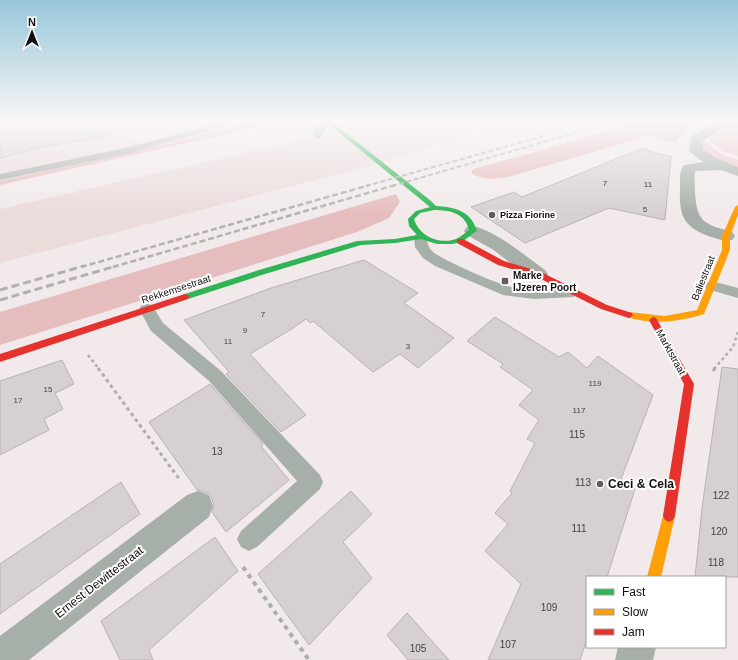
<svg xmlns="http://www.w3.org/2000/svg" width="738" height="660" font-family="Helvetica,sans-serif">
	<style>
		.built { fill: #ebdbdb }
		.green { fill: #ecc5c6 }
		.forest { fill: #e6bdbf }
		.building { fill: #d6d0d0; stroke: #b8b2b2 }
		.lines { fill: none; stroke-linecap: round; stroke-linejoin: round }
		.path-far2 { stroke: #abaea9; stroke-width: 2.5; stroke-dasharray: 3 3; stroke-linecap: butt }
		.path-far1 { stroke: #abaea9; stroke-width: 3; stroke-dasharray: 3.5 3.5; stroke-linecap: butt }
		.path { stroke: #abaea9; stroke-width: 4; stroke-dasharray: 4.5 4.5; stroke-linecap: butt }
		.lane { fill: #a7b0a8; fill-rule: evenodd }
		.street { fill: #a7b0a8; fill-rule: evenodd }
		.fast { fill: #30b455; fill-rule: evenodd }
		.slow { fill: #ff9f0a; fill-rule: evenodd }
		.jam { fill: #e5322d; fill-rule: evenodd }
		.rail-far2 { stroke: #b1b2ae; stroke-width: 2; stroke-dasharray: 5 2.5; stroke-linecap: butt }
		.rail-far1 { stroke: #b1b2ae; stroke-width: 2.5; stroke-dasharray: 6 3; stroke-linecap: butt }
		.rail { stroke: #b1b2ae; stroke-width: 3; stroke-dasharray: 8 4; stroke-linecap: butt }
		.lane-bridge { stroke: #a7b0a8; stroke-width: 10 }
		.poi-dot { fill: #625c5c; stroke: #fff; stroke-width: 1.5 }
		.labels { text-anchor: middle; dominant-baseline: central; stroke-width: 4; stroke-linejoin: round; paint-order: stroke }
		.number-label { font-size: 8px; fill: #443f3f }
		.far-poi-label { font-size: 9px; font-weight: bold; fill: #140f0f; stroke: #fff; text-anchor: start }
		.poi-label { font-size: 10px; font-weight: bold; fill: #140f0f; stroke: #fff; text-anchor: start }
		.street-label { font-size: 10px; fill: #140f0f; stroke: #fff }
		.near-number-label { font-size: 10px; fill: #443f3f }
		.near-poi-label { font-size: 12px; font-weight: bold; fill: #140f0f; stroke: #fff; text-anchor: start }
		.near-street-label { font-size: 12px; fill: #140f0f; stroke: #fff }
	</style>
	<rect width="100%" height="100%" fill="#f2eaea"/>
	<path class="built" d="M0,121H150L121,131L145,149L0,181Z
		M384,121H497L459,137L379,163L0,263V209Z"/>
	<path class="green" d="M734,121H738V156L722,151L708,139L726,125Z
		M706,142L722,154L738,160V168C726,163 709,158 702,148L703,144Z"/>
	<path class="forest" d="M251,121H285L0,185V181L145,149Z
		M637,121H697L686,130L675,143L648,136L508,177C495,179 483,181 471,173L473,169L557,146Z
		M396,194L400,202L389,218L357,232L0,345V312Z"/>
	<path class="building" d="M0,121H109L110,135L43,147L0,158Z
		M643,148L655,153L671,156L665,220L609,208L525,243L471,207L514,192L522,197Z
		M364,260L418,293L404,303L454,338L418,368L400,354L373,372L313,321L310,323L306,319L290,330L250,354L306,415L281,432L226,374L229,372L184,320L271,288Z
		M495,317L559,357L568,352L587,368L598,356L653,395L621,479L635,489L607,577H587V639L580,660H488L521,584L485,551L508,524L495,513L512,493L510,491L535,443L527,439L539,420L519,405L533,390L500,367L503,364L467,341Z
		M62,360L74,384L55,393L63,409L44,419L49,430L0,455V381Z
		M722,367L738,369V577H695L702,508Z
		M210,384L263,444L261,446L289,480L226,532L212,512L214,505L210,494L197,490L149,422Z
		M121,482L140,514L0,614V564Z
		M351,491L372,514L343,542L372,578L309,645L258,574Z
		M215,537L238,571L149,650L153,660H120L101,621Z
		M407,613L449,660H408L387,635Z"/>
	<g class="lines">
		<path class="path-far2" d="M88,355L99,369
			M714,369L733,347L738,332"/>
		<path class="path-far1" d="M98,368L180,480
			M713,371L715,368"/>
		<path class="path" d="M243,567L309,660"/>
		<path class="lane" d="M226,121H242L131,153L0,180V174L130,147Z
			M420,233L424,234C428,240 427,246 432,251C438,258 501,286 512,287C532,290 553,288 573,287L578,289L580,292L578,295L573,297L534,299L503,295L435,266L423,258L415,247L414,237L416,234Z
			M712,281L738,288V298L707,289L705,286L707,283Z
			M147,304L152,305L163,323L221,371L320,475L323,482L320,489L257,547L249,551L241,547L237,539L241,531L297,481L209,381L151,331L139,309L142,305Z"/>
		<path class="street" d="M717,121H732L703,141V150L716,158L738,167V176L721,170L695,171C694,178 695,186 695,193C697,224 706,224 732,232L735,236L732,240C724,242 719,239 711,237C682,227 679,215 680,186C680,178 679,172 684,165L703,162L689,151L691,139L692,136Z
			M473,226C498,232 524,255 545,270L548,274L545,278L538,280L531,278L492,249L467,235L464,231L467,227Z
			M198,491L209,495L213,506L209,517L29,660H0V636L187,495Z
			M618,647H656L653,660H615Z"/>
		<path class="fast" d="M325,121H331L431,201L436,206C455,207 471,211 477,231L475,232L462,242L452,244H437L421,239L395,243L361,245L265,274L188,299H182L181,297L182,295L259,270L357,241L395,239L417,235L409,226L408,219L416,211L430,207ZM434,210C450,210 465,213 469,230C465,233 460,237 456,239C439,245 419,236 414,219L420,213Z"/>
		<path class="slow" d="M738,205V215L730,236V250L704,314C678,322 653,325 626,317L625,315L626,313L629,312L665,316L697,310L722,250V236L735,207Z
			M669,510L673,512L675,516L661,577H647L663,516L665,512Z"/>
		<path class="jam" d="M457,239H463L504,261L541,272L607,305L632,313L633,315L629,318L601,309L535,276L498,265L457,243Z
			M185,294L188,295L189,297L188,299L0,362V354Z
			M653,317L656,318L694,384L675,516L673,520L669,522L665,520L663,516L684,384L649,320Z"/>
		<path class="rail-far2" d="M366,186L547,135
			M392,186L616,121"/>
		<path class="rail-far1" d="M81,267L370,185
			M113,267L395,185"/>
		<path class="rail" d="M0,290L84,266
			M0,300L116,266"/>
		<path class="lane-bridge" d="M318,133L325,121"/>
	</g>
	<linearGradient id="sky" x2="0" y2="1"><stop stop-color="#98c7da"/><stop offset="0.57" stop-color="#f9f6f6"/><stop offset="1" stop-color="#f9f6f6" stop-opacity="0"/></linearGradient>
	<rect width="738" height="214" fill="url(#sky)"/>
	<g class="poi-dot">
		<circle cx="492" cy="215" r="4"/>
		<rect x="501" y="277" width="8" height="8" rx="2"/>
		<circle cx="600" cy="484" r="4"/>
	</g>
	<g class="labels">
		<g class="number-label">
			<text x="605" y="183">7</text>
			<text x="648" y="184">11</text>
			<text x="645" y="209">5</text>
			<text x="263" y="314">7</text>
			<text x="245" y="330">9</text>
			<text x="228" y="341">11</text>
			<text x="408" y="346">3</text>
			<text x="595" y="383">119</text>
			<text x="48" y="389">15</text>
			<text x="18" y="400">17</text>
			<text x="579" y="410">117</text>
		</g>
		<g class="far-poi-label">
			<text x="500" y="215">Pizza Fiorine</text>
		</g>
		<g class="poi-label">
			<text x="513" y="275">Marke<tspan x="513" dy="12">IJzeren Poort</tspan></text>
		</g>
		<g class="street-label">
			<text transform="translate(703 278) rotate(-68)">Baliestraat</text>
			<text transform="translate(176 289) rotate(-18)">Rekkemsestraat</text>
			<text transform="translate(671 352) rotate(61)">Marktstraat</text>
		</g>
		<g class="near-number-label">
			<text x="577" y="434">115</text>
			<text x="217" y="451">13</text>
			<text x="583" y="482">113</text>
			<text x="721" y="495">122</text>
			<text x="579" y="528">111</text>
			<text x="719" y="531">120</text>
			<text x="716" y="562">118</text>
			<text x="549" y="607">109</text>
			<text x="508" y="644">107</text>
			<text x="418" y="648">105</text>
		</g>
		<g class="near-poi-label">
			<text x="608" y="484">Ceci &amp; Cela</text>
		</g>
		<g class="near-street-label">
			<text transform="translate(99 582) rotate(-38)">Ernest Dewittestraat</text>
		</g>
	</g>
	<rect x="586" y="576" width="140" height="72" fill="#ffffff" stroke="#a19f9f"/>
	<rect x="594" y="589" width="20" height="6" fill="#30b455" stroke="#a19f9f"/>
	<text x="622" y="596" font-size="12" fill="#140f0f">Fast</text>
	<rect x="594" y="609" width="20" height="6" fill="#ff9f0a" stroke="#a19f9f"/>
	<text x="622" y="616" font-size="12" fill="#140f0f">Slow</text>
	<rect x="594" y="629" width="20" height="6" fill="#e5322d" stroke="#a19f9f"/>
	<text x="622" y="636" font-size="12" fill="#140f0f">Jam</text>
	<g transform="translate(32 32)" stroke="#ffffff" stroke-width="3" paint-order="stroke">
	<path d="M0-3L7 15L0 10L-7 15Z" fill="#140f0f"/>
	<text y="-6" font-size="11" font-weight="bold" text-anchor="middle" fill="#140f0f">N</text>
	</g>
</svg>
